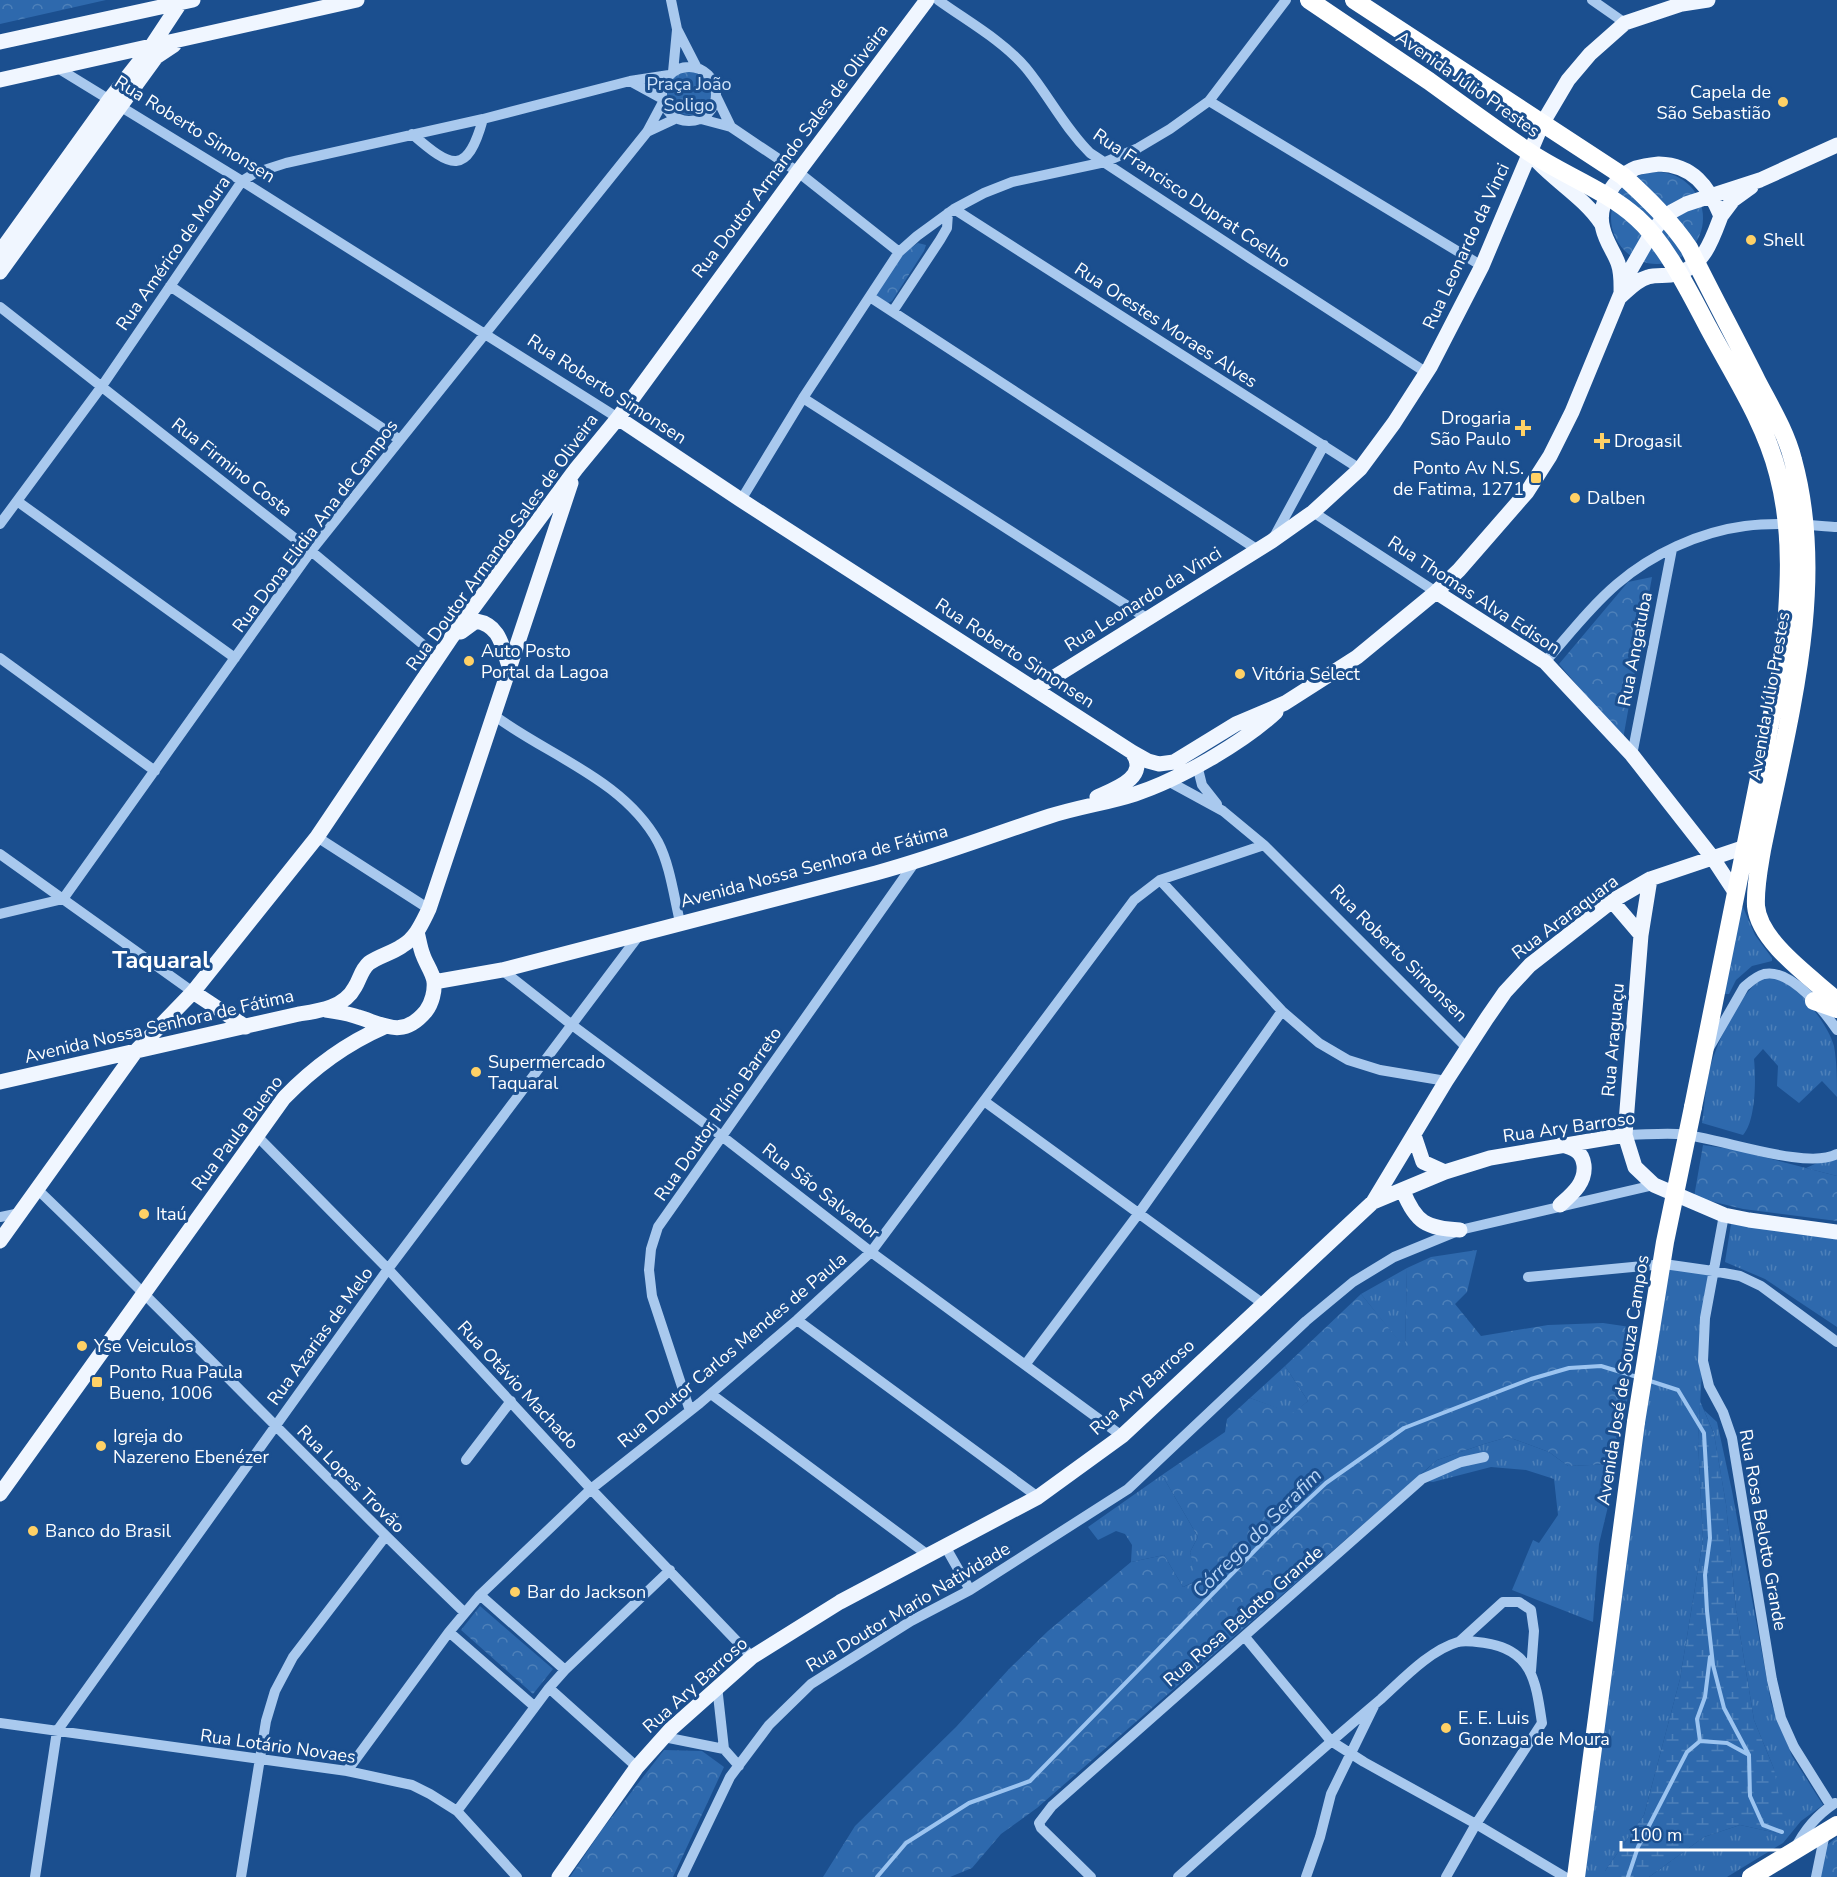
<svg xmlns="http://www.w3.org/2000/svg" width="1837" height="1877" font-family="'Nunito Sans',sans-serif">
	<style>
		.grass { fill: url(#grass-tufts) }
		.forest { fill: url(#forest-crowns) }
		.wetland { fill: url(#wetland-marsh) }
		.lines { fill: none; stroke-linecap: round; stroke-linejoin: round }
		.stream { stroke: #9cc4f0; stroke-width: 4 }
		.minor { stroke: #a9c9ee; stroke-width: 10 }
		.major { stroke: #f0f6ff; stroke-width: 15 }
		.highway { stroke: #fff; stroke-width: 18 }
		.highway-bridge { stroke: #fff; stroke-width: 18 }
		.poi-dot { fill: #ffd166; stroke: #1b4f8f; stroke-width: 2 }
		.labels { text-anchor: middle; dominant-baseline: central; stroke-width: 6; stroke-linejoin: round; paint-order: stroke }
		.park-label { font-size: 18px; fill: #cfe3fa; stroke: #1b4f8f }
		.street-label { font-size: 18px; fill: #fff; stroke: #1b4f8f }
		.poi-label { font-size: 18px; fill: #fff; stroke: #1b4f8f; text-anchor: start }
		.water-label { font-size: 20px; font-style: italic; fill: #b5d3f5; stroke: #1b4f8f }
		.district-label { font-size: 24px; font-weight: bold; fill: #fff; stroke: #1b4f8f }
	</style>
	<defs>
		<pattern id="grass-tufts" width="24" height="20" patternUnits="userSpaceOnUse" patternTransform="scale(1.5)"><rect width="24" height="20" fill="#2e69ad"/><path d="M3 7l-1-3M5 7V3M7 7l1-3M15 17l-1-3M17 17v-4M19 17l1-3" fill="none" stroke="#4d80b9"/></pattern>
		<pattern id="forest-crowns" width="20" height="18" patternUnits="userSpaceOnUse" patternTransform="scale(1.5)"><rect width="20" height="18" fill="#2e69ad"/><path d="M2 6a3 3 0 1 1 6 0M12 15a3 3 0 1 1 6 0" fill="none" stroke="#4d80b9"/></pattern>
		<pattern id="wetland-marsh" width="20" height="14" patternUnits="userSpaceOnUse" patternTransform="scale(1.5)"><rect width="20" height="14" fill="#2e69ad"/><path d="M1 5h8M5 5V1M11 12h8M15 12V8" fill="none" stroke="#4d80b9"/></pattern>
	</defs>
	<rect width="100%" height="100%" fill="#1b4f8f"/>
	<path class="grass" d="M1743,907L1755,935L1772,958V961L1752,966L1736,980L1729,994H1723L1737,910Z
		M1761,978C1767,979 1774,978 1779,980C1801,988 1828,1025 1834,1046C1837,1063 1837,1081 1837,1097L1822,1081L1799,1103L1777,1086L1778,1066L1763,1049L1754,1059C1756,1079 1756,1121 1743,1135L1702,1123C1705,1102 1706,1077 1713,1058C1723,1030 1739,998 1761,978Z
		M1837,1154V1176L1806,1168Z
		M1731,1224L1837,1239V1327L1765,1279L1725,1262Z
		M1664,1264L1713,1271L1705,1318L1698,1441L1703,1539L1680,1679L1644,1815L1605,1871V1877H1576Z
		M1407,1268L1405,1349L1361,1294Z
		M1285,1366L1308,1401L1293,1414L1250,1398Z
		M1704,1410L1717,1422L1732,1491L1771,1702L1792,1756L1823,1805L1801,1821L1783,1843L1727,1877H1649L1704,1837L1740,1825L1777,1833L1774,1769L1754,1720L1736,1610L1726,1504L1714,1434Z
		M1508,1437L1549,1452L1568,1466L1612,1464L1610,1498L1599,1544L1593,1622L1512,1590L1533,1540L1539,1543L1558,1515L1554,1479L1526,1470L1491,1467L1433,1482L1416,1479L1437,1460L1484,1444Z
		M1162,1475L1198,1537L1190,1552L1198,1580L1183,1587L1164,1555L1131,1562L1132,1545L1125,1534L1116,1531L1098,1540L1088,1527Z"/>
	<path class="forest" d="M0,0H106L0,24Z
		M667 93a22 22 0 1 1 44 0a22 22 0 1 1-44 0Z
		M1611 218a46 46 0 1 1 92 0a46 46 0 1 1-92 0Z
		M918,243L926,245L924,251L892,301L888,303L876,295L902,254Z
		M1652,577L1623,739L1559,664L1628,582Z
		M1703,1145L1737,1150L1837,1176V1221L1743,1209L1694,1197Z
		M1477,1250L1467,1292L1455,1304L1481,1336L1548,1325L1603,1323L1637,1328L1624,1424L1612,1464L1568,1466L1549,1452L1508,1437L1484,1444L1437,1460L1037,1808L1001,1834L972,1868L950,1877H823L855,1826L956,1727L1009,1669L1048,1631L1131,1562L1164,1555L1183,1587L1197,1581L1190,1552L1198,1537L1162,1475L1225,1432L1227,1419L1250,1398L1293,1413L1308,1401L1285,1366L1361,1294L1405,1348L1407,1268L1431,1257Z
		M480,1606L553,1669L533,1694L461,1630Z
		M664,1750L702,1751L724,1767L673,1877H570L601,1831Z
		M1837,1837V1877H1820L1826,1846Z"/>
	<path class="wetland" d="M1700,1401L1714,1434L1726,1504L1736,1610L1754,1720L1774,1769L1783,1817L1777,1833L1740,1825L1704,1837L1649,1877H1605V1871L1644,1815L1680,1679L1703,1539L1698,1441Z"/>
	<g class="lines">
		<path class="stream" d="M1647,1380L1678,1390L1704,1433L1710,1538L1705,1575L1707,1611L1713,1665L1724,1708L1749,1755L1750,1796L1763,1825L1782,1832
			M1700,1741L1697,1719L1705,1697L1710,1657
			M877,1877L906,1843L969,1803L1030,1781L1265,1540L1326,1483L1404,1428L1531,1379L1569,1368L1601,1366L1637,1377
			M1628,1877L1638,1847L1687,1752L1700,1741L1727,1743L1749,1755"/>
		<path class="minor" d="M671,0L677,29L697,68
			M938,0C967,21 1002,40 1026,68C1049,96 1064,127 1090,153L1251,259L1427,373
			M1592,0L1625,23
			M56,67L242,181L618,418
			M662 94a27 27 0 1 1 54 0a27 27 0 1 1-54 0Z
			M673,72L677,30
			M630,81L663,99
			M716,96L731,127
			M1209,101L1482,266
			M701,119L731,127L798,172L899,252
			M647,132L677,118
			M412,134C451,168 467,177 483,119
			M954,209L1360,469
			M170,286L400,440
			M870,297L1258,550
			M0,307L311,551L439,658
			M893,311L940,240L947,228L948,213
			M803,398L1148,619
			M741,500L803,398L899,252L917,236L954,209L984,193L1012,182L1105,162L1138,148L1170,129L1209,101L1286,0
			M17,501L235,658
			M1313,512L1436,592
			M0,524L102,386L242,181L255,173L286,163L483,119L630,81L669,75
			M1274,537L1324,445
			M0,658L155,771
			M1545,662C1568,636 1590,607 1617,584C1652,554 1699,532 1745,526C1776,522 1806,525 1837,527
			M495,716C549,756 624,780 658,842C670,865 674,897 680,922
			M1632,755L1672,549
			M1197,765L1202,785L1217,804
			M1168,781L1223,811L1264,845L1468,1049
			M317,837L429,909
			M0,854L193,992
			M1160,880L1282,1011L1319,1043L1348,1060L1380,1070L1446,1081
			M0,914L63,899L311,551L647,132L663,102
			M502,970L572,1025L723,1137L871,1252L1122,1436
			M1709,1048L1744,987C1750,982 1756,976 1764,974C1791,968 1824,1011 1837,1030
			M984,1101L1262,1303
			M1625,1135C1642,1135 1660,1133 1677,1134C1716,1136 1806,1171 1837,1154
			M257,1136L388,1269L591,1489L752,1657
			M37,1189C182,1328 320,1474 465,1613
			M1724,1215L1705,1318L1703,1361L1709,1386L1723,1412L1732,1438L1772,1680L1781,1718L1794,1747L1831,1806
			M0,1217L20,1213
			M1528,1277L1664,1264L1713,1271L1740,1276L1761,1286L1837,1342
			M797,1320L1038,1497
			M1025,1365L1139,1213L1282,1011
			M711,1394L928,1555
			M690,1411L652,1296L649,1270L651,1249L658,1227L915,862
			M466,1460L511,1401
			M945,1546L970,1590
			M480,1595L565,1670
			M449,1632L534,1706
			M1245,1637L1331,1741L1364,1762L1476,1824L1565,1877
			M1459,1642L1503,1602H1519L1531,1610L1534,1631L1531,1671
			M549,1688L637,1767
			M0,1723L347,1771L412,1785L430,1794L457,1811L517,1877
			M664,1737L724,1749L717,1686
			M724,1749L739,1766
			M347,1771L449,1632L480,1595L591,1489L700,1403L797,1320L871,1252L1134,900L1160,880L1264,845
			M457,1811L549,1688L565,1670L670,1570
			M1795,1849C1804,1830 1817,1815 1835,1803
			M35,1877L57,1731L388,1269L640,934
			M241,1877L266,1721L275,1691L293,1657L385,1537
			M682,1877L730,1777L769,1725L811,1684L911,1621L970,1590L1128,1489L1306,1321L1353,1282L1394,1257L1460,1230L1654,1185
			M1091,1877L1041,1828L1039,1823L1052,1806L1422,1479L1461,1462L1484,1457
			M1178,1877C1245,1817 1312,1757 1381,1699C1402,1680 1430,1650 1458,1642C1466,1640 1477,1642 1485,1643C1533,1650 1536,1683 1542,1723L1476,1824L1446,1877
			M1306,1877L1320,1837L1331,1794L1374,1706
			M1816,1877L1825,1833"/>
		<path class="major" d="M0,42L193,0
			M0,80L357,0
			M1538,162C1558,183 1585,199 1601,223
			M1659,164C1693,165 1708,186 1721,216C1712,240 1704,266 1676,274C1667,277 1657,274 1648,277C1637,280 1629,289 1621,296C1621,285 1622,274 1618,263C1614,252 1606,242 1603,229C1596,206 1614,177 1636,168C1643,166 1651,165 1659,164Z
			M1721,216L1733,200L1751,187
			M0,252L110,99L151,47L180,3
			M0,272L156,57L174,45
			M618,418L741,500L1132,752L1148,761L1159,764L1174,762L1236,724L1285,703L1357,657L1436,592L1459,570L1527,492L1550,456L1572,412L1631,269L1651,234L1664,217L1673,211L1686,204L1760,180L1837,145
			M1436,592L1545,662L1632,755L1712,857L1735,892
			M461,632L476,621C500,625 502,646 509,666
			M1035,689L1272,541L1313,512L1360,469L1394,423L1430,367L1482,266L1542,124L1568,80L1590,54L1625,23L1682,4L1708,0
			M1097,797C1115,789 1150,777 1132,752
			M1650,879L1641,935L1625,1135L1635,1167L1654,1185L1724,1215L1749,1220L1837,1232
			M1612,901L1641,935
			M434,982L502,970L876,873C935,857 992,835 1050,816C1078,807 1107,803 1135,794C1178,780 1243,743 1276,712
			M193,992L246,1027
			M326,1010C337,1012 348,1013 358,1017C385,1025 403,1039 426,1011C432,1003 435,991 434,981C432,971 426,964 423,955C420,948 419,939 417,932
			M0,1082L299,1014C319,1011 344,1008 355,987C360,979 361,970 369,963C379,956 392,953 402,946C416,938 422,923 429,909L571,483
			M1414,1135L1423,1162L1445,1172
			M1403,1191C1416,1223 1426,1228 1460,1230
			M1373,1202L1446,1081L1487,1018L1505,992L1530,965L1612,901L1650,879L1745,847
			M1560,1205C1572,1194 1586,1183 1584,1165C1582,1151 1574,1148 1561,1145
			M0,1241L136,1051L193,992L317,837L451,638L576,469L618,418L798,172L927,0
			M0,1494L284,1098C313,1068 345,1044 384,1027
			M559,1877L637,1767L671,1729L752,1657L840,1602L1038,1497L1122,1436L1373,1202L1445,1172L1490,1158L1625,1135"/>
		<path class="highway" d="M1309,0C1349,27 1389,54 1429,81C1462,105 1495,129 1529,152C1563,175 1606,190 1637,218C1666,244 1690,293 1708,327C1733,374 1765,422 1778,474C1794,534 1789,594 1784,654L1693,1107
			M1354,0L1623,176C1647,198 1671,221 1689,248C1711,293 1735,337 1757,381C1770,406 1786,432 1793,460C1828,587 1787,724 1762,850C1759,868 1755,887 1756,906C1759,942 1812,978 1837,1001
			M1814,1001L1837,1009
			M1576,1877L1636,1422
			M1751,1877L1837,1825"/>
		<path class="highway-bridge" d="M1636,1422L1665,1242L1693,1107"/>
	</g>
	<g class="poi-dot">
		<circle cx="1783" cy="102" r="6"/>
		<circle cx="1751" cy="240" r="6"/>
		<path d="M1520 419h6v6h6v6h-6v6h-6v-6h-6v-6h6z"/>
		<path d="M1599 432h6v6h6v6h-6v6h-6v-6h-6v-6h6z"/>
		<rect x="1530" y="472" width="12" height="12" rx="3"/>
		<circle cx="1575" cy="498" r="6"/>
		<circle cx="469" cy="661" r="6"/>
		<circle cx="1240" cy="674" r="6"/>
		<circle cx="476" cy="1072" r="6"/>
		<circle cx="144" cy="1214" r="6"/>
		<circle cx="82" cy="1346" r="6"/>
		<rect x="91" y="1376" width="12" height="12" rx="3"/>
		<circle cx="101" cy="1446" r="6"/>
		<circle cx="33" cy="1531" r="6"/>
		<circle cx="515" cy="1592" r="6"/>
		<circle cx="1446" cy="1728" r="6"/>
	</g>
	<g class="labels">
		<g class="park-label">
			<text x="689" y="84">Praça João<tspan x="689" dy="21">Soligo</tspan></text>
		</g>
		<g class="street-label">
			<text transform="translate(1468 84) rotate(35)">Avenida Júlio Prestes</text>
			<text transform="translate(195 129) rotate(32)">Rua Roberto Simonsen</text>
			<text transform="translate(790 151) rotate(-53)">Rua Doutor Armando Sales de Oliveira</text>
			<text transform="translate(1192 198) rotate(34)">Rua Francisco Duprat Coelho</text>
			<text transform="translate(1466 246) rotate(-65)">Rua Leonardo da Vinci</text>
			<text transform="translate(173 253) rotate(-55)">Rua Américo de Moura</text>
			<text transform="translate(1166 325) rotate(33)">Rua Orestes Moraes Alves</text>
			<text transform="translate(607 389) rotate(33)">Rua Roberto Simonsen</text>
			<text transform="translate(232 467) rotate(38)">Rua Firmino Costa</text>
			<text transform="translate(315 526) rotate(-53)">Rua Dona Elidia Ana de Campos</text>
			<text transform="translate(502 542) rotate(-54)">Rua Doutor Armando Sales de Oliveira</text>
			<text transform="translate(1474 595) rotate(33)">Rua Thomas Alva Edison</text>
			<text transform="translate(1143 599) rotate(-32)">Rua Leonardo da Vinci</text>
			<text transform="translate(1635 649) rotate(-79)">Rua Angatuba</text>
			<text transform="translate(1015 653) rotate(33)">Rua Roberto Simonsen</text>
			<text transform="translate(1769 696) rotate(-80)">Avenida Júlio Prestes</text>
			<text transform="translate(814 866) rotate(-15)">Avenida Nossa Senhora de Fátima</text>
			<text transform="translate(1565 917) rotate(-37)">Rua Araraquara</text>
			<text transform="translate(1399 953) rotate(45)">Rua Roberto Simonsen</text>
			<text transform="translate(159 1026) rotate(-13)">Avenida Nossa Senhora de Fátima</text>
			<text transform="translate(1613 1040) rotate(-85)">Rua Araguaçu</text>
			<text transform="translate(718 1114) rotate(-55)">Rua Doutor Plínio Barreto</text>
			<text transform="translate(1569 1127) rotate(-8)">Rua Ary Barroso</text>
			<text transform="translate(237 1133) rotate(-53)">Rua Paula Bueno</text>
			<text transform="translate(821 1191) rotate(38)">Rua São Salvador</text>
			<text transform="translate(320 1336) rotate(-54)">Rua Azarias de Melo</text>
			<text transform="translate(732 1350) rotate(-40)">Rua Doutor Carlos Mendes de Paula</text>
			<text transform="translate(1623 1380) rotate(-81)">Avenida José de Souza Campos</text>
			<text transform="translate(518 1385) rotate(47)">Rua Otávio Machado</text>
			<text transform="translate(1142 1387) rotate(-42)">Rua Ary Barroso</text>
			<text transform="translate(351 1479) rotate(45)">Rua Lopes Trovão</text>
			<text transform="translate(1763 1530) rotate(80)">Rua Rosa Belotto Grande</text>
			<text transform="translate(908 1607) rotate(-31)">Rua Doutor Mario Natividade</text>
			<text transform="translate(1243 1616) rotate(-41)">Rua Rosa Belotto Grande</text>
			<text transform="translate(695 1685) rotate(-42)">Rua Ary Barroso</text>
			<text transform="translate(278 1746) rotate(8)">Rua Lotário Novaes</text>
		</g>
		<g class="poi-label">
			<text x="1771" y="92" text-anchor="end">Capela de<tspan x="1771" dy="21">São Sebastião</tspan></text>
			<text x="1763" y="240">Shell</text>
			<text x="1511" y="418" text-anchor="end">Drogaria<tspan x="1511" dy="21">São Paulo</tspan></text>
			<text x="1614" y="441">Drogasil</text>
			<text x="1524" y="468" text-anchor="end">Ponto Av N.S.<tspan x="1524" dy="21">de Fatima, 1271</tspan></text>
			<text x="1587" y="498">Dalben</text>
			<text x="481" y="651">Auto Posto<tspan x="481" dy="21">Portal da Lagoa</tspan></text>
			<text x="1252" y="674">Vitória Select</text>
			<text x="488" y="1062">Supermercado<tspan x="488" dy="21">Taquaral</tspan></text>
			<text x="156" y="1214">Itaú</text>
			<text x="94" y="1346">Yse Veiculos</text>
			<text x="109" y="1372">Ponto Rua Paula<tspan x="109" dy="21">Bueno, 1006</tspan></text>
			<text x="113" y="1436">Igreja do<tspan x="113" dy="21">Nazereno Ebenézer</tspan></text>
			<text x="45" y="1531">Banco do Brasil</text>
			<text x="527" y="1592">Bar do Jackson</text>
			<text x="1458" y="1718">E. E. Luis<tspan x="1458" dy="21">Gonzaga de Moura</tspan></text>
		</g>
		<g class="water-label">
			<text transform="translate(1257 1533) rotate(-45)">Córrego do Serafim</text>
		</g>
		<g class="district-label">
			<text x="161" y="960">Taquaral</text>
		</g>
	</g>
	<path d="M1621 1841v9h186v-9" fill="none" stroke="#ffffff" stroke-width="3"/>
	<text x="1630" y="1841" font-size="18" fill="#ffffff" stroke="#1b4f8f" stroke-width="4.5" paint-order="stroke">100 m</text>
</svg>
